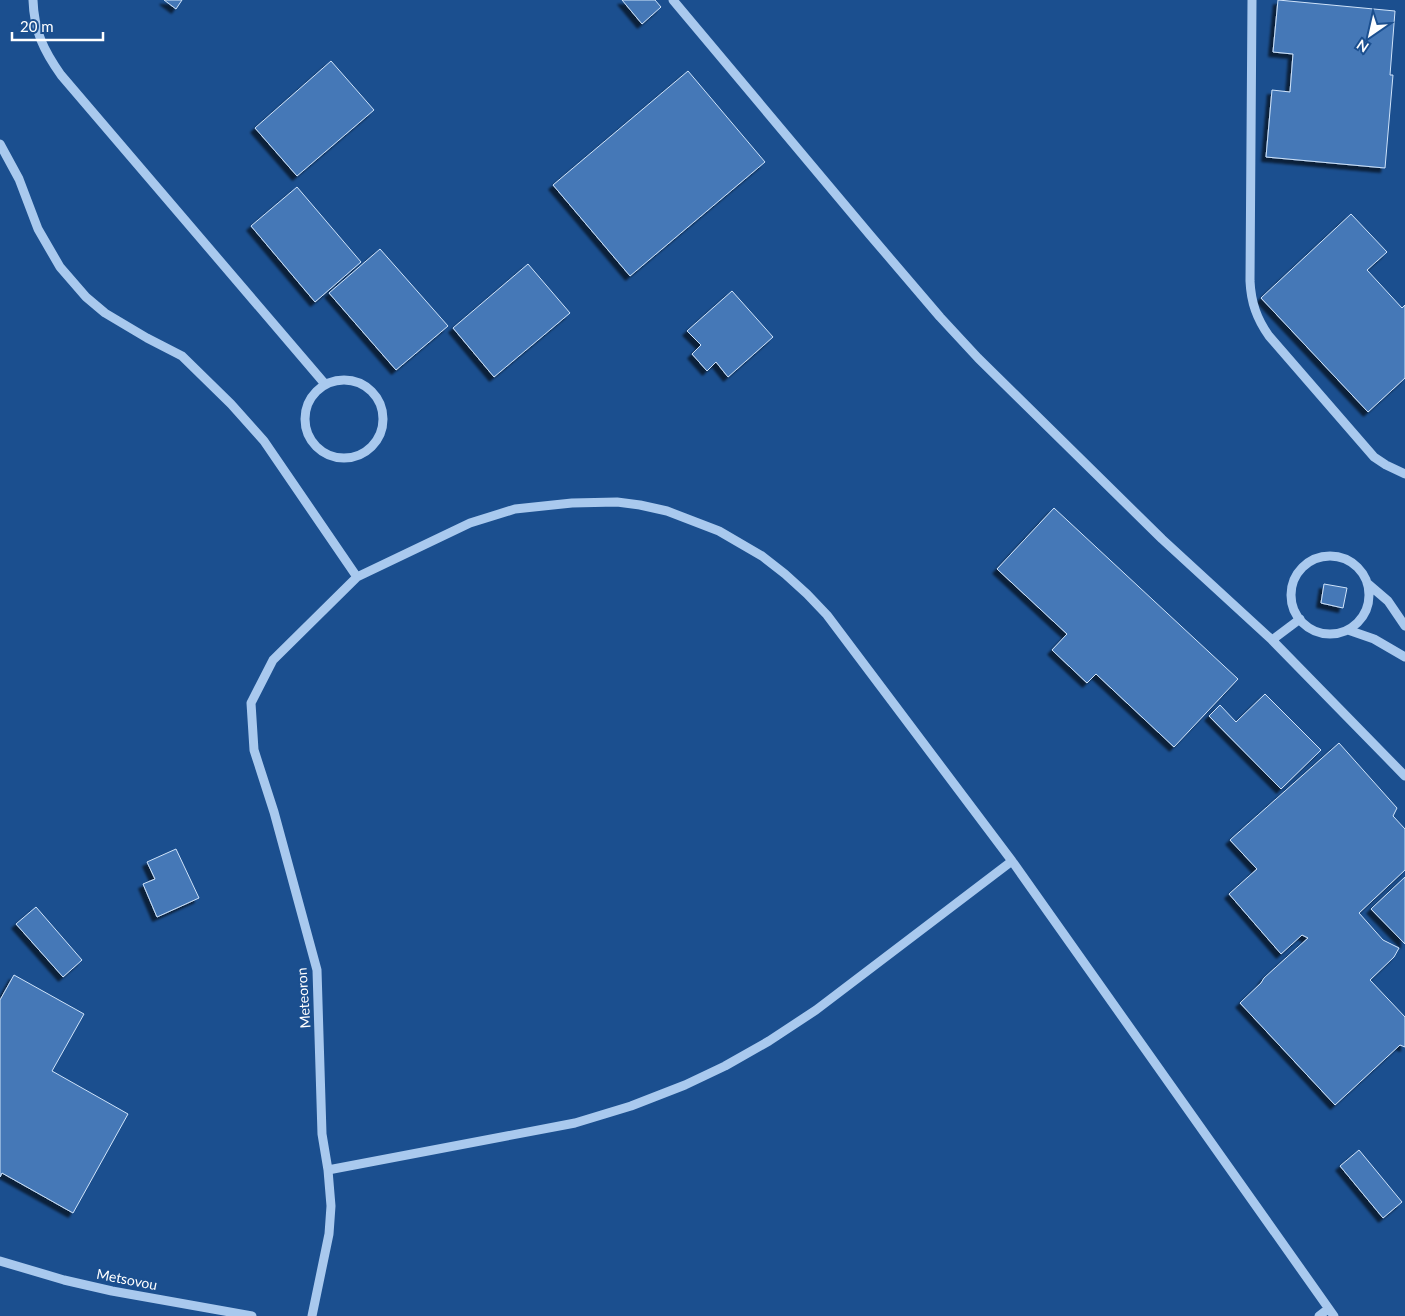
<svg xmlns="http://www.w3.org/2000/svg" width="1405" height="1316" font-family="Lato,sans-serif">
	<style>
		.building { fill: #4478b7; stroke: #cfe3fa; filter: url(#shadow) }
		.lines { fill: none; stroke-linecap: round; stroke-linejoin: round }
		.minor { stroke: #a9c9ee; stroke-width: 9 }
		.labels { text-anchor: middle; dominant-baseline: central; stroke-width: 4; stroke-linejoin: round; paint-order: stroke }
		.street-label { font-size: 14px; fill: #fff; stroke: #1b4f8f }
	</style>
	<defs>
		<filter id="shadow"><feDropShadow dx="-4.5" dy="4.5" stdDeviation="1" flood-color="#0009"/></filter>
	</defs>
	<rect width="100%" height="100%" fill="#1b4f8f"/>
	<path class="building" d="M164,0H182L176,9Z
		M622,0H655L661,7L642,24Z
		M1278,0L1395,11L1390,75H1393L1385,168L1266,157L1272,90L1290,92L1293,54L1273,52Z
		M331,61L374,110L297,176L255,128Z
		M688,71L765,162L630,276L553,185Z
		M297,187L361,262L315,302L251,226Z
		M1351,214L1387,252L1367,270L1402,308L1405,305V378L1368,412L1261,298Z
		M380,249L448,326L396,370L329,293Z
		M528,264L570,313L494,377L453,328Z
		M732,291L773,337L728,377L716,362L707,371L692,354L701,345L687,331Z
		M1054,508L1238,679L1174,747L1096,674L1087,683L1052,650L1067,634L997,569Z
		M1324,584L1347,588L1343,608L1321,603Z
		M1265,694L1321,750L1281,789L1209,716L1220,705L1236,722Z
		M1339,743L1397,808L1393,816L1405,829V870L1359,913L1383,940L1399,948L1394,957L1370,980L1405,1017V1047L1400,1045L1335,1105L1240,1003L1261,983L1264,978L1308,938L1302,935L1281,954L1229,894L1257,869L1230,840Z
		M176,849L199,898L157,917L143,884L155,879L147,862Z
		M1405,877V944L1371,909Z
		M36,907L82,960L63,977L16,924Z
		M14,975L84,1014L52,1071L128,1114L73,1213L2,1173L0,1177V1000Z
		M1359,1150L1402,1202L1383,1218L1340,1166Z"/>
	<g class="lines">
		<path class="minor" d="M33,0C34,31 44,51 61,75L325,384
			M673,0L870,235L940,317L978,358L1162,539L1272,640L1405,776
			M1252,0L1250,281C1251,303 1257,319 1269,336L1374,457L1386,465L1405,474
			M0,144L19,179L38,229L60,267L86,297L105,313L147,338L182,356L231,404L264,441L357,577
			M305 419a39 39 0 1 1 78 0a39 39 0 1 1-78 0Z
			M1291 595a39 39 0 1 1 78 0a39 39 0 1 1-78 0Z
			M1367,583L1388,601L1405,626
			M1348,630L1374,639L1405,657
			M1272,640L1300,619
			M328,1170L575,1123L631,1106L685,1085L725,1066L769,1041L816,1010L1012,861
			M0,1261L64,1280L112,1291L252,1316
			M312,1316L329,1234L331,1206L328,1170L322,1134L317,970L274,812L254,750L251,703L273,660L357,577L470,523L515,509L572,503L617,502L640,505L667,511L719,531L762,556L785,574L807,594L827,615L1012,861L1334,1316
			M1319,1316L1328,1309"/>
	</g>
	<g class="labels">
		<g class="street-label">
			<text transform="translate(303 998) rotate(-94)">Meteoron</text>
			<text transform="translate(127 1279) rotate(11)">Metsovou</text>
		</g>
	</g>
	<g transform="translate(1370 35) rotate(214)" stroke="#1b4f8f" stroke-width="4" paint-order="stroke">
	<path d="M0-4L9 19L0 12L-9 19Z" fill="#ffffff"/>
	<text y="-8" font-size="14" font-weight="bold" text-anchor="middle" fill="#ffffff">N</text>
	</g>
	<path d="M12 32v8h91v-8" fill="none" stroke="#ffffff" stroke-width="2.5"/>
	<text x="20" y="32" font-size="15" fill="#ffffff" stroke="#1b4f8f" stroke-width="4" paint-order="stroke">20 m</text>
</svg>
